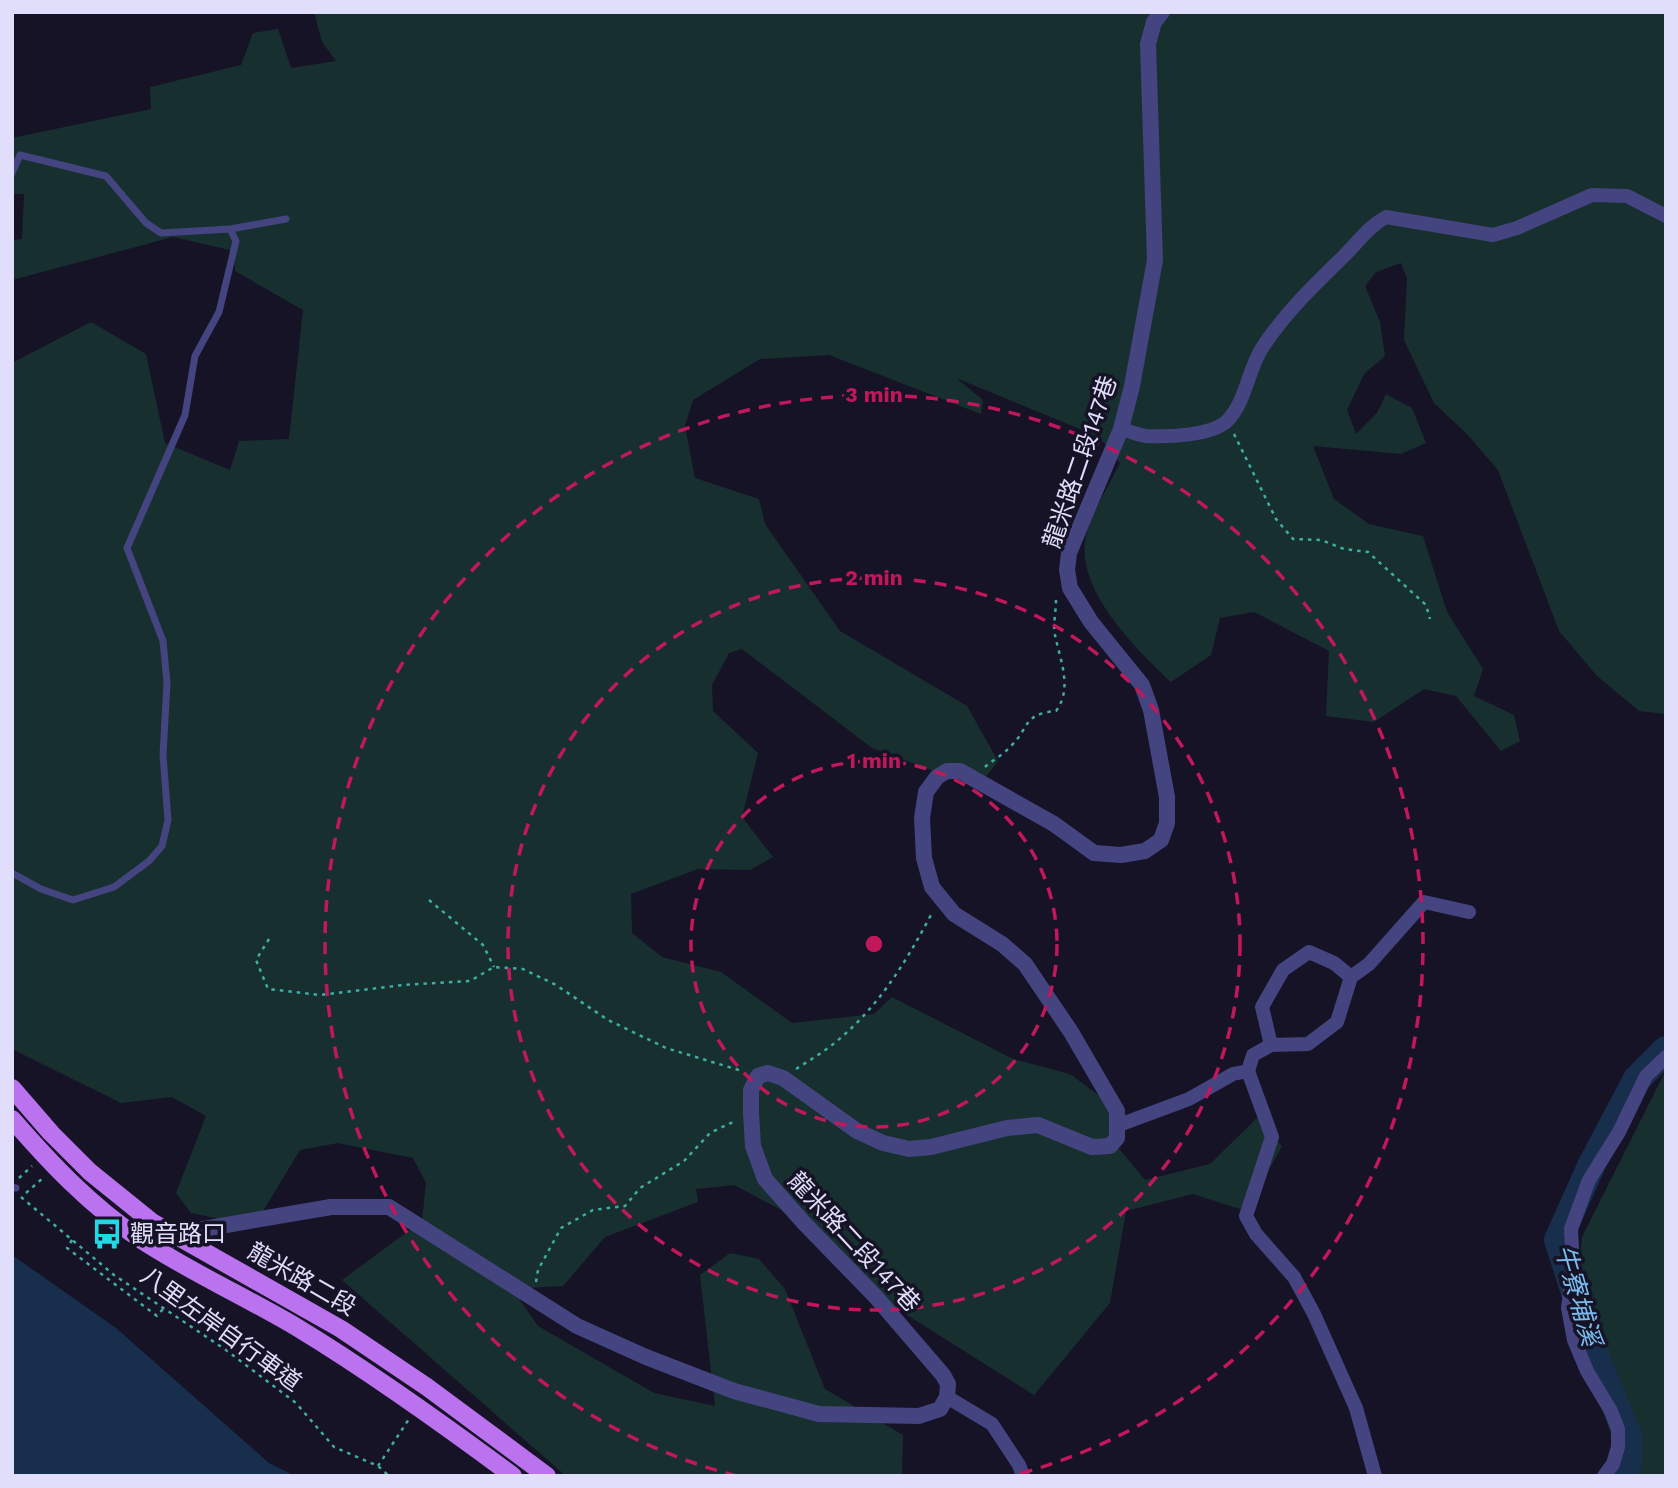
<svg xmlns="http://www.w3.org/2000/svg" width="1678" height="1488" font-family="'Work Sans','Noto Sans TC',sans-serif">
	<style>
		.green { fill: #17302f }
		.water { fill: #172e4c }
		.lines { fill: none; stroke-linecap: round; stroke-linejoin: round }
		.river { stroke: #172e4c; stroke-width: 28 }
		.path { stroke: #3fada2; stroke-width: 2.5; stroke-dasharray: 3.5 5; stroke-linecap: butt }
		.service { stroke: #444480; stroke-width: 7 }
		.minor { stroke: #444480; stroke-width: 14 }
		.tertiary { stroke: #444480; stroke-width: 16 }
		.primary { stroke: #bb72ee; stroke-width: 18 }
		.ring { fill: none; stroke: #c2185b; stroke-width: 3.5; stroke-dasharray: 12 9 }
		.labels { text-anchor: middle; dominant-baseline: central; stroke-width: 7; stroke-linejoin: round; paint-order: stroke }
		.street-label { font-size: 24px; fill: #e0defb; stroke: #161327 }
		.poi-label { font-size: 24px; fill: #e0defb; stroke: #161327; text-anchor: start }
		.water-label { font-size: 26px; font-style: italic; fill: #78bcef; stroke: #161327 }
		.centre { fill: #c2185b; stroke: #161327; stroke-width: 3.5 }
		.ring-label { font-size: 21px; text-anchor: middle; font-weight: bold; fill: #c2185b; stroke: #161327; stroke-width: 7; stroke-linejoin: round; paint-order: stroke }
	</style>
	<rect width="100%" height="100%" fill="#161327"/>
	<path class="green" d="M314,12H1666V714L1639,711L1597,676L1559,631L1498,470L1466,433L1434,403L1404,340L1407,279L1401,263L1376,272L1365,286L1380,322L1385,356L1364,374L1347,410L1356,434L1377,413L1386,394L1412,408L1426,443L1401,454L1313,446L1334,499L1369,524L1423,536L1447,612L1483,669L1474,696L1514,715L1520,741L1501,751L1456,696L1424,689L1374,722L1326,716L1329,651L1254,612L1220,618L1211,655L1171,682C1136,649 1071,586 1087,532C1094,509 1109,485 1120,463L1099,437L956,378L983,400L981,414L829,355L760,359L693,400L685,426L695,478L759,499L765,524L840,631L967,706L998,761L985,778L947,776L872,748L742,649L729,653L712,685L713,711L758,753L742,817L773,857L750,870L698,869L631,894L632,933L662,957L721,972L792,1023L874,1014L892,997L1013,1059L1070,1074L1113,1106L1116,1145L1145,1180L1210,1164L1257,1118L1282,1146L1246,1211L1193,1194L1126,1211L1110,1303L1034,1395L896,1308L823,1232L734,1185L696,1189L698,1202L605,1237L563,1286L525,1288L520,1300L538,1326L654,1393L715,1406L700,1275L730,1253L759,1259L785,1289L825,1389L903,1435L902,1476H566L342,1280L422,1221L426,1183L413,1158L338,1143L300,1150L254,1226L191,1213L176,1193L206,1116L172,1097L121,1103L12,1049V363L91,322L146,354L165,443L230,470L239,441L289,439L303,310L235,271L234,251L173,237L12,280V240L22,239L24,194H12V138L151,109L150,87L241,65L253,33L278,29L291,68L336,61L322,42Z
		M1666,1070V1476H1619L1622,1464L1572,1328L1582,1237Z"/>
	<path class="water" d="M12,1255L116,1328L269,1463L295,1476H12Z"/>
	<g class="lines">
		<path class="river" d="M1618,1476L1628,1464V1436L1597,1361L1558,1240L1592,1164L1637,1079L1666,1050"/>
		<path class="path" d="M1234,434L1276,519L1293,539L1321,540L1344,549L1368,552L1426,605L1430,619
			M985,767C993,760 1004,754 1011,746C1030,728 1022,714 1056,711C1073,688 1060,660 1055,635C1053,624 1056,611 1056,600L1059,597
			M429,900L483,945L494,967
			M269,939L256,960L268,989L320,995L403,985L470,981L494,967L523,969L556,985L608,1020L666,1048L742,1071
			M796,1069C810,1060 824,1052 837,1041C880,1005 906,962 932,913
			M19,1178L32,1166
			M26,1193L44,1177
			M21,1197L114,1275L226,1350L296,1403L334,1447L378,1466L389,1476
			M72,1240L67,1248L157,1316L163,1309
			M536,1282L538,1270L561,1228L593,1210L625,1206L640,1188L684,1161L710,1133L735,1121
			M378,1466L409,1419"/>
		<path class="service" d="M12,173L20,155L106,176L146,223L161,233L230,229L236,241L219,312L195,356L185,415L127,548L163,641L167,683L163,755L168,820L162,846L149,861L114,887L73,900L41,889L12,873
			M230,229L286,219
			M12,1187L16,1188"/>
		<path class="minor" d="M1121,429C1129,431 1138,435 1146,436C1167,437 1213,436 1228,420C1246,401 1248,370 1262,348C1284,314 1314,285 1343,257C1358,242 1368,227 1386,217L1493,235L1517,228L1592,195L1627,196L1666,216
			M1271,1045L1262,1007L1283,970L1309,952L1334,963L1351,977
			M1248,1071L1253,1055L1271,1045L1308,1044L1337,1022L1351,977L1369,964L1424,902L1469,912
			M1119,1125L1189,1099L1233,1074L1248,1071L1272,1137L1246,1216L1256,1234L1294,1277L1314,1314L1356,1408L1375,1476
			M947,1397L992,1424L1019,1465L1023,1476
			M1604,1476L1613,1464L1618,1447V1429L1611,1411L1587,1371L1574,1340L1568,1308L1573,1267L1571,1229L1589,1180L1619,1132L1646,1076L1666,1057"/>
		<path class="tertiary" d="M162,1251L174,1234L331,1207H389L577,1326L646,1357L734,1391L819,1414L919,1416L940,1409L947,1397L948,1384L943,1375L876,1297L804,1223L765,1179L753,1146L751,1113V1090L758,1076L768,1073L783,1078L857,1131L883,1143L909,1149L931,1147L1007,1128L1038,1125L1092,1147L1110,1146L1117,1138V1111L1071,1032L1025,964L1002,944L954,914L932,887L924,858L922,818L926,792L937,777L947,771H960L1054,824L1094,853L1121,855L1145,851L1161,840L1167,823V797L1151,710L1142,685L1091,622L1070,588L1067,570L1069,553L1121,429L1132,386L1155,260L1148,44L1154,22L1162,12"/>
		<path class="primary" d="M12,1088L51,1133L90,1172L152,1222L341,1329L427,1387L547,1476
			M12,1119C51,1164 91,1206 140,1239C190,1272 246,1297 298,1328C372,1373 443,1424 513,1476"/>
	</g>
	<g class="ring">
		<circle cx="874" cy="944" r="183"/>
		<circle cx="874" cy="944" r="366"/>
		<path d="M737 1476A549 549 0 1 1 1011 1476"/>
	</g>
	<defs>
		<g id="bus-bare" transform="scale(2.415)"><path d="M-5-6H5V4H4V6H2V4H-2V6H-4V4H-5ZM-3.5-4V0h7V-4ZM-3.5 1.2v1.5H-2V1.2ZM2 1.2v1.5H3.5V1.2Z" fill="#21d8e4" stroke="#161327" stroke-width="2.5" paint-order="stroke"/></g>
	</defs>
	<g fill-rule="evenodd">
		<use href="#bus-bare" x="107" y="1234"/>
	</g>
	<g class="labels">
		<g class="street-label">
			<text transform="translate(1080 462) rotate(-71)">龍米路二段147巷</text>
			<text transform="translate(854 1242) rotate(47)">龍米路二段147巷</text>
			<text transform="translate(302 1279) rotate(30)">龍米路二段</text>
			<text transform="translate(221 1329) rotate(36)">八里左岸自行車道</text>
		</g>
		<g class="poi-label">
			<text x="130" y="1234">觀音路口</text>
		</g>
		<g class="water-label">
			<text transform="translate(1578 1295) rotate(74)">牛寮埔溪</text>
		</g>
	</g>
	<circle cx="874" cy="944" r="10" class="centre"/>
	<g class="ring-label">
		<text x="874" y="402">3 min</text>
		<text x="874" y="585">2 min</text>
		<text x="874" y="768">1 min</text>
	</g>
	<rect width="1678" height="1488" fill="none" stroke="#e0defb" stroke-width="28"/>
</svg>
